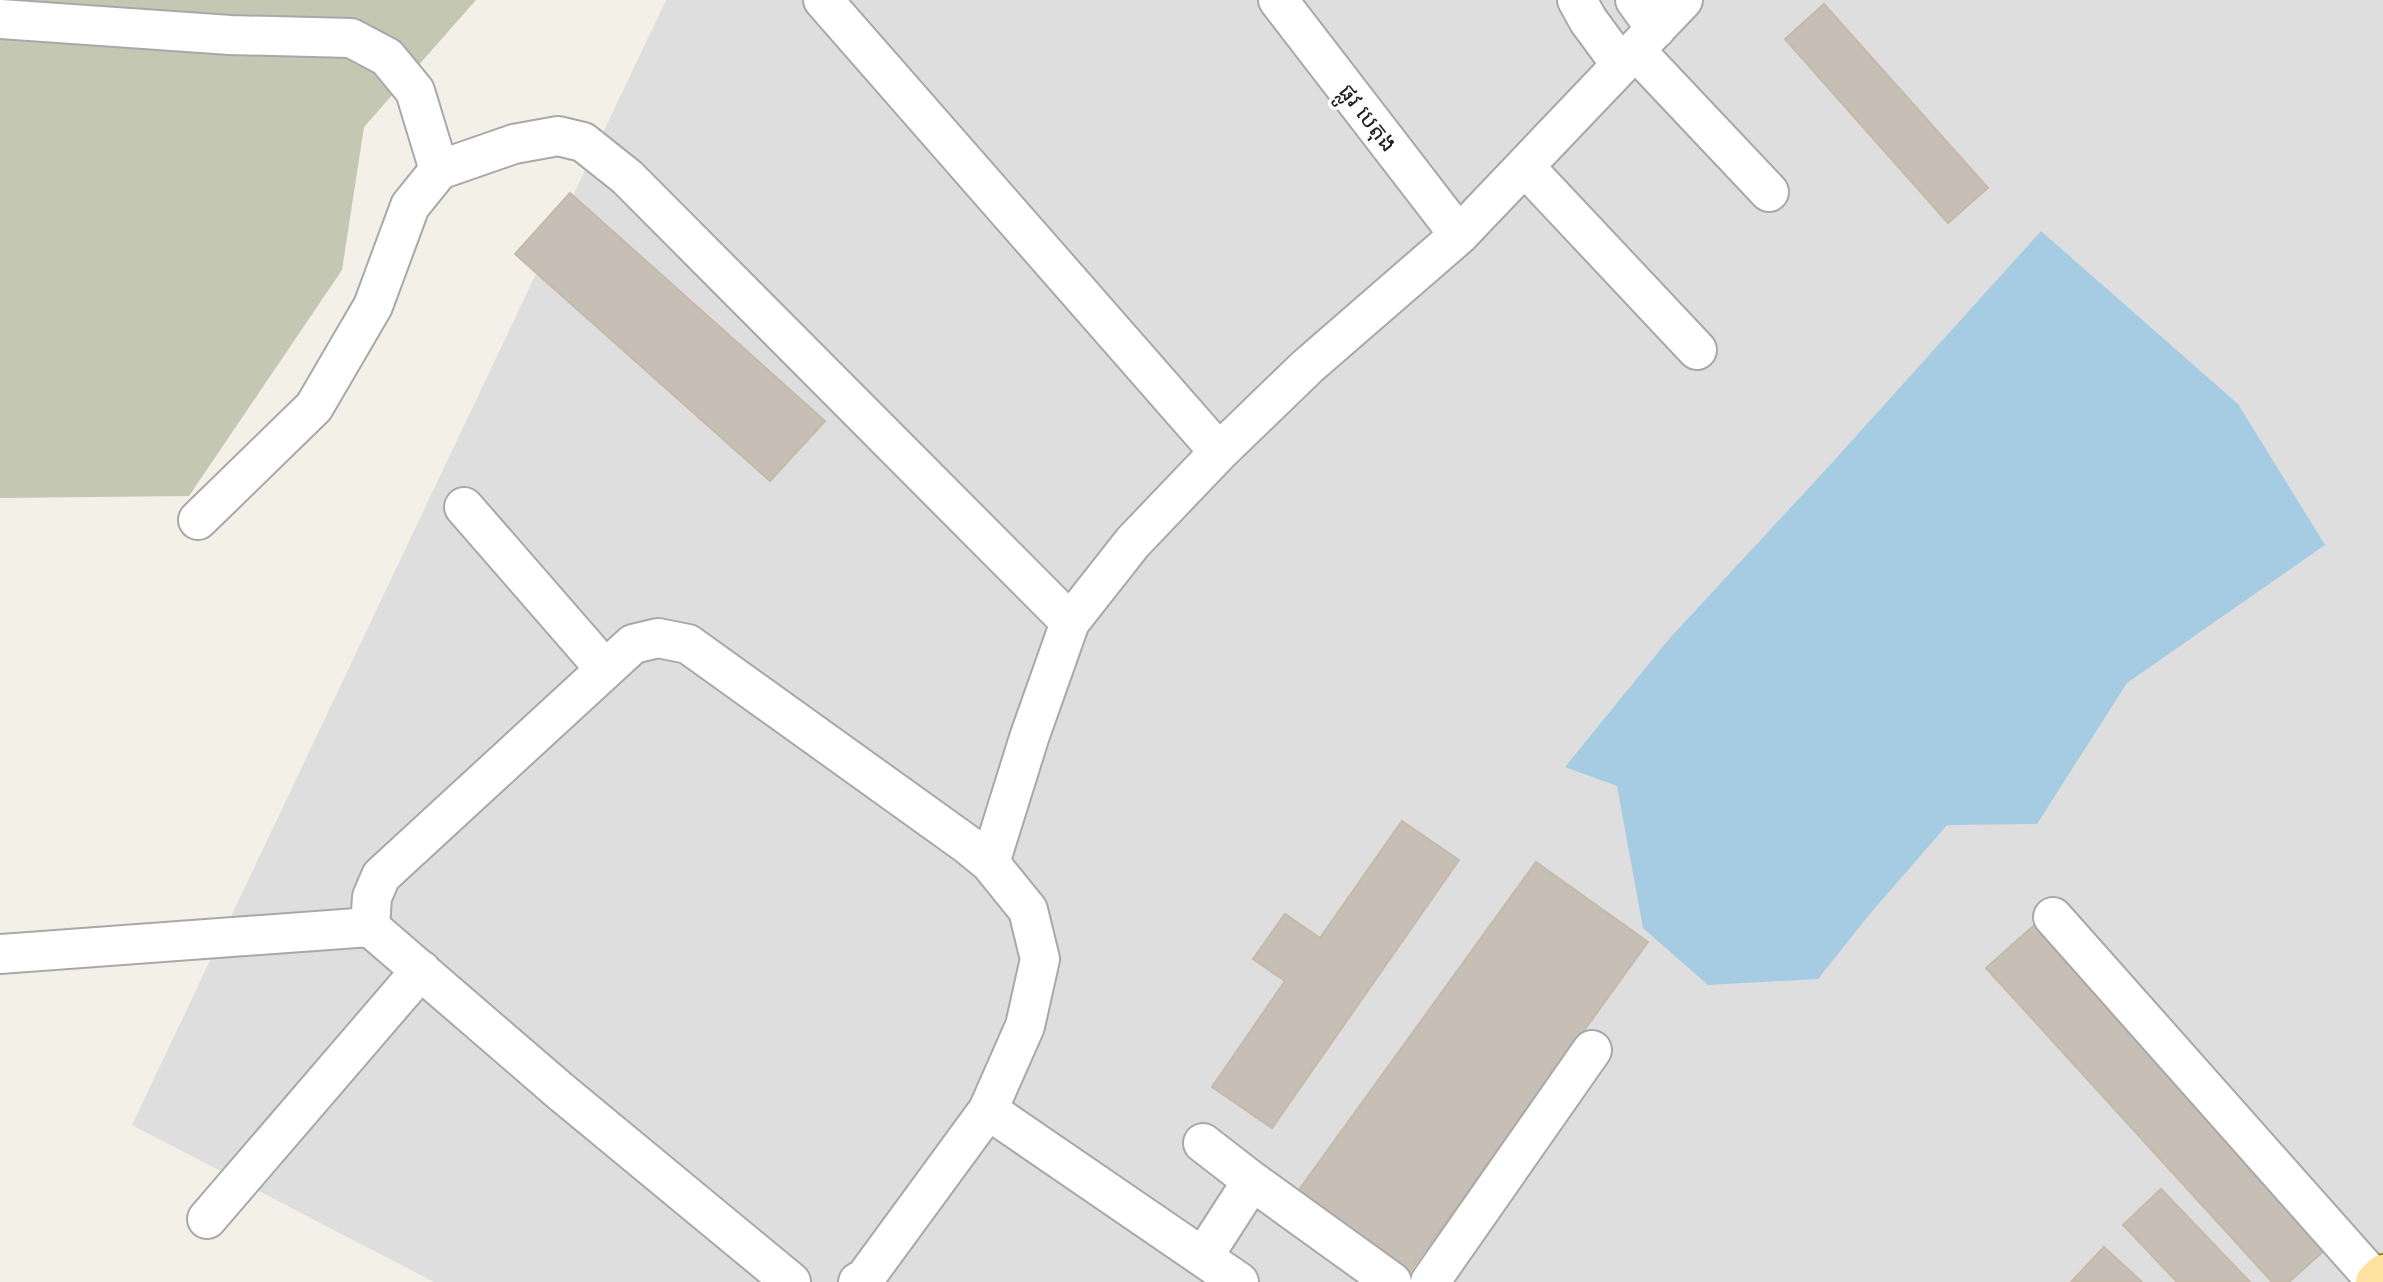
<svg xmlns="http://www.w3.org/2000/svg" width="2383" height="1282" font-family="'Open Sans','Noto Sans Khmer',sans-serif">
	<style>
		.residential { fill: #dfdede }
		.construction { fill: #c4c7b2 }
		.water { fill: #a5cce2 }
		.building { fill: #c7bfb6; stroke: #c5b9a8; stroke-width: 2 }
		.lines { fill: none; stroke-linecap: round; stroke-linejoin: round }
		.minor-casing { stroke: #a8a8a8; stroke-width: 42 }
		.major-casing { stroke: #9e7f00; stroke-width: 42 }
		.minor { stroke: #fff; stroke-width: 38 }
		.major { stroke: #ffe29f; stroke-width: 38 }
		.labels { text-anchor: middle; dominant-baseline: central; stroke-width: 7; stroke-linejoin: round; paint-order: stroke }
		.street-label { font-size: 23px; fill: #212121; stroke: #fff }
	</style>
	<rect width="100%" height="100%" fill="#f2f0e7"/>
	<path class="residential" d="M666,0H2383V1282H434L132,1125Z"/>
	<path class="construction" d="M0,0H476L364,127L342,270L189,496L0,498Z"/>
	<path class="water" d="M2041,231L2238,404L2325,545L2127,683L2037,824L1947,825L1869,915L1818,979L1708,985L1643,928L1617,786L1565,767L1669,639L1830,465Z"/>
	<path class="building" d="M1824,4L1988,188L1948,223L1785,39Z
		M570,193L825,421L770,481L515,254Z
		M1402,821L1459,860L1272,1128L1212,1087L1285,981L1253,959L1285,914L1320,938Z
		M1536,862L1648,942L1405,1278L1293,1198Z
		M2041,919L2335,1241L2289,1282H2272L1986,968Z
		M2161,1189L2250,1282H2177L2123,1225Z
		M2104,1247L2142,1282H2071Z"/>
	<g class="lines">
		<g class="minor-casing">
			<path id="minor" d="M823,0L1219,452
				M1278,0L1459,235
				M1577,0L1588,20L1621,65
				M1635,0L1656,29
				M0,19L230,35L351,38L387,57L415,91L439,170
				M1635,50L1769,192
				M1525,167L1697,350
				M464,507L605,669
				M198,520L314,407L373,306L410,206L439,170L514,144L558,136L583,142L627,177L1070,622
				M990,863L1029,738L1070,622L1133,542L1219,452L1308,366L1459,235L1683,0
				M2053,917L2376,1281
				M370,927L372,897L381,876L633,644L658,638L688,644L968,845L990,863L1028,910L1040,959L1025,1026L988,1110L865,1278L858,1282
				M0,954L370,927L560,1091L791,1282
				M988,1110L1239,1282
				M1203,1143L1252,1181L1392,1282
				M207,1219L421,970
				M1203,1257L1252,1181
				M1430,1282L1592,1050"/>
		</g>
		<g class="major-casing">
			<path id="major" d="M2375,1282L2383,1274"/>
		</g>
		<use href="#minor" class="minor"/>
		<use href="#major" class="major"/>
	</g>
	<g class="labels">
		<g class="street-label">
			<text transform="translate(1369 117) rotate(52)">ផ្លូវ បេតុង</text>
		</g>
	</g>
</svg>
